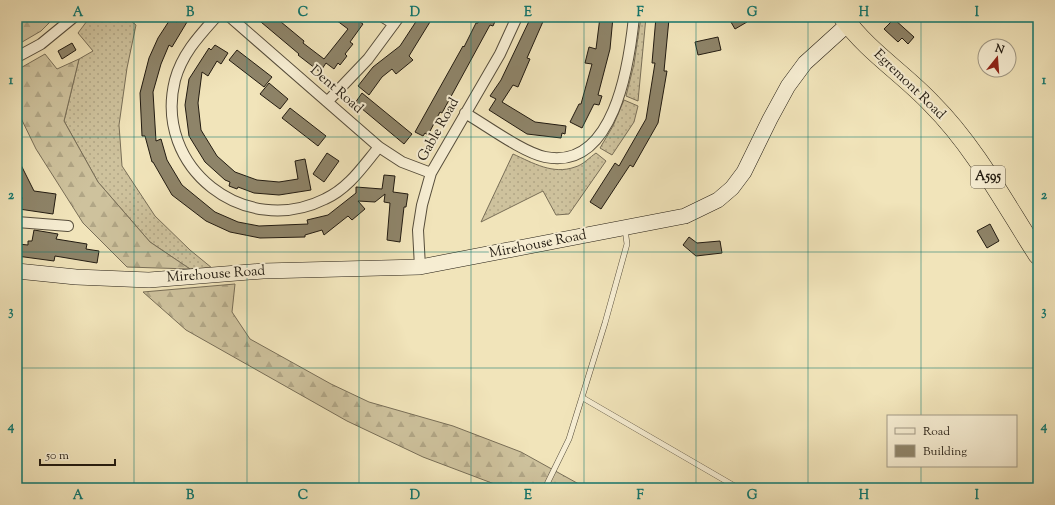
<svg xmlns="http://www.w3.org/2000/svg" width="1055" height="505" font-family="'Sorts Mill Goudy',serif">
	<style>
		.grass { fill: url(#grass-dots); stroke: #786e57 }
		.forest { fill: url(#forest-firs); stroke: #786e57 }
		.building { fill: #8e8469; stroke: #221b11 }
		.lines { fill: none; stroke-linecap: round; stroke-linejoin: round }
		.lane-casing { stroke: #564d3b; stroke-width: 6 }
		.street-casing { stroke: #564d3b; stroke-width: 12 }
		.secondary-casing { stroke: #221b11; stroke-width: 16 }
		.highway-casing { stroke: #221b11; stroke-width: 20 }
		.lane { stroke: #f6edd2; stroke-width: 5 }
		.street { stroke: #f6edd2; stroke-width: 10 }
		.secondary { stroke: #f6edd2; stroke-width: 15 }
		.highway { stroke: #f1e4ba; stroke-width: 19 }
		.grid { fill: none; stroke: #0f766e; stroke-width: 1; stroke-opacity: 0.55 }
		.labels { text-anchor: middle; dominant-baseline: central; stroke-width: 4; stroke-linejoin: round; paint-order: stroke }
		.shield { fill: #f6edd2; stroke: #625a4b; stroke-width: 1 }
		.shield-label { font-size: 13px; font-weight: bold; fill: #221b11 }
		.street-label { font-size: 14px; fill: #221b11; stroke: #f6edd2 }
		.neatline { fill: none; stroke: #0f766e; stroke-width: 1.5 }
		.grid-label { font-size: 13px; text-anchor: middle; font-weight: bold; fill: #0f766e }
	</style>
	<defs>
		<pattern id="grass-dots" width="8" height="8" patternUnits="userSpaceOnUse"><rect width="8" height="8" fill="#cec29d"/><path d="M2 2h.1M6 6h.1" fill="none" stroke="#b1a686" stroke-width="1.8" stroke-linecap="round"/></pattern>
		<pattern id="forest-firs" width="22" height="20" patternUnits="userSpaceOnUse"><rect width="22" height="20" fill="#cec29d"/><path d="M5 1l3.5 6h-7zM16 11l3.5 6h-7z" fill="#b1a686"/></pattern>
	</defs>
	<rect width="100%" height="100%" fill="#f1e4ba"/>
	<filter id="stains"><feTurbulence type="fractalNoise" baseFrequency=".005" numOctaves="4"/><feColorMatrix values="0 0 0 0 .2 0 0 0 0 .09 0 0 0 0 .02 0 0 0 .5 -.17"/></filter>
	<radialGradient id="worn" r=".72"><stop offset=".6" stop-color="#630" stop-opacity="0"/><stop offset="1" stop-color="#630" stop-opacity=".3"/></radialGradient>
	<path class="grass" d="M90,17H126L136,25L127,68L119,125L122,166L155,216L190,250L212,268L190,269L150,242L98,182L64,121L79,59L93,51L78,33Z
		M641,17H646L638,101L626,96L634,64Z
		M624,100L638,106L634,122L612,155L600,148L613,126Z
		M596,153L606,161L569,214L556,215L543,191L481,222L513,154C533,163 553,175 575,167C583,165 590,157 596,153Z"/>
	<path class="forest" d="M17,17H55L41,31L17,45Z
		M45,54L57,69L79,59L64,121L98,182L150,242L190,269L127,267L83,223L36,149L17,110V70Z
		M235,284L232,312L250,339L331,384L369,402L453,426L521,452L586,488H505L423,457L347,421L186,330L143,292Z"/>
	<path class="building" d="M180,17H190L172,47L169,45L161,64L153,92L156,141L161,139L167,160L182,185L215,212L238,222L259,226L308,224L307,220L328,215L356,193V187L382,189L384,175L395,176L393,192L408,194L406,207H404L400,242L387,240L390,203L384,202L385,194L375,202L358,201L365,209L352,220L348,216L324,235L322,230L305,235V237L260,238L230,232L206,221L172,195L153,162H152L145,136H142L140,93L149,58L158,38L171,18L177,22Z
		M255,17H275L304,41L303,43L324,59L348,29L332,17H353L363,24L350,42L353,44L345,54L347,56L340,65L338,63L334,69L326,63L320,72L298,55L299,54Z
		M419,17H433L409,56L413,60L396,74L392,69L382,77L369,95L358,86L373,67L400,46Z
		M472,17H497L493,26L490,25L442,113L440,112L428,135L425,133L423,136L415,132L463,46L464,47L476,23H478L479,20Z
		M531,17H545L527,58L530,59L518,87L513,85L502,102L535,122L566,126L565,134L562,133L561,138L527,134L489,110L496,99L490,96L501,80Z
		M600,17H613L610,49L598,95L602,96L599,105L594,104L582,128L570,122L579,104H581L592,64L585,63L589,47L596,49Z
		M656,17L669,19L664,71H667L658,123L633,167L630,165L601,209L590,202L615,163L619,166L646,119L655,63H652Z
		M728,17H744L747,22L735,29Z
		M894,19L914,37L908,44L902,38L898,42L884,29Z
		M718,37L721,50L698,55L695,42Z
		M72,43L76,50L62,59L58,51Z
		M215,45L228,53L221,64L217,61L208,76L202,72L198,103L201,130L217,156L235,172L257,180L279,182L298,179L295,161L305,159L311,190L279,195L254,193L238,187L237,189L229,186L230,182L225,180L205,162L189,136L185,105L189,79L209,48L211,50Z
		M237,50L272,77L264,87L229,60Z
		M269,83L288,99L280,109L260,94Z
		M362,93L412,134L404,144L355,103Z
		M290,108L326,136L318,146L282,118Z
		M327,153L339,161L324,182L313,174Z
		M17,157L34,191L56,194L53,214L19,209L22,198L17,188Z
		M990,224L999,241L987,248L977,231Z
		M34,230L58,234L56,239L87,244L86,249L99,251L97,263L55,256L54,261L17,256L18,244L28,245V241H32Z
		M689,237L697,243L720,241L722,253L696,256L683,245Z"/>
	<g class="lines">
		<g class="lane-casing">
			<path id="lane" d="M583,398L738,488
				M545,488L569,439L605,323L627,244L625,229"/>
		</g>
		<g class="street-casing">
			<path id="street" d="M216,17C199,36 182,54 175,80C153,168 245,239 325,199C349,188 363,166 379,147
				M230,17L379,147L402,162L431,173
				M383,17L394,24
				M17,57L41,44L74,17
				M328,101L368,59L399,17
				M465,113C486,125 522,152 545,157C614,171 629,65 634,17
				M17,222L68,226
				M420,267L418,230L422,205L431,173L500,54L517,17"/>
		</g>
		<g class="secondary-casing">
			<path id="secondary" d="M17,271L76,277L149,280L263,271L420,267L685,216L718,200L732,188L744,172L770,119L788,86L805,63L848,24"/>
		</g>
		<g class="highway-casing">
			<path id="highway" d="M843,17C867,51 904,74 932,104C975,147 1005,204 1038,255"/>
		</g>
		<use href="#lane" class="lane"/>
		<use href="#street" class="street"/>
		<use href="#secondary" class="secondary"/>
		<use href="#highway" class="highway"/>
	</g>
	<path class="grid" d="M134,17V488M247,17V488M359,17V488M471,17V488M584,17V488M696,17V488M808,17V488M921,17V416M17,137H1038M17,252H1038M17,368H1038M921,466V488"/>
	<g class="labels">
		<rect class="shield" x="971" y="166" width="34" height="22" rx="3"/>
		<g class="shield-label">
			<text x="988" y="177">A595</text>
		</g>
		<g class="street-label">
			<text transform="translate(909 85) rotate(44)">Egremont Road</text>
			<text transform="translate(336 90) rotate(41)">Dent Road</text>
			<text transform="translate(439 130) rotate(-61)">Gable Road</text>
			<text transform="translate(538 245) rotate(-11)">Mirehouse Road</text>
			<text transform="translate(216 275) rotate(-4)">Mirehouse Road</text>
		</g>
	</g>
	<rect width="1055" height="505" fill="none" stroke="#f1e4ba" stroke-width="44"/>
	<rect x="887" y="415" width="130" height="52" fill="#f6edd2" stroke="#a19985"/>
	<rect x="895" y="428" width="20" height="6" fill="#f6edd2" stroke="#a19985"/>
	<text x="923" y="435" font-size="12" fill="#221b11">Road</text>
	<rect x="895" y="445" width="20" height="12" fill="#8e8469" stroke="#a19985"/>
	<text x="923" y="455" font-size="12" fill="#221b11">Building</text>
	<g transform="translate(997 58) rotate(17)"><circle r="19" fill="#f6edd2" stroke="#a19985"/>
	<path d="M0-3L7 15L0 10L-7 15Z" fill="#8f2418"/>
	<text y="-6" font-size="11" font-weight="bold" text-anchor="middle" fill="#221b11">N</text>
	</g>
	<path d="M40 459v6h75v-6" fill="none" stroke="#221b11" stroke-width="2"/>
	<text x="46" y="459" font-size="12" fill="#221b11" stroke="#f6edd2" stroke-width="3" paint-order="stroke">50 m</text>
	<rect x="22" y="22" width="1011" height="461" class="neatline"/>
	<g class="grid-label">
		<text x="78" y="16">A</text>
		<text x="190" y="16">B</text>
		<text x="303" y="16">C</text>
		<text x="415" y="16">D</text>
		<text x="528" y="16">E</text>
		<text x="640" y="16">F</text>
		<text x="752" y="16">G</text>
		<text x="864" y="16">H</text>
		<text x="977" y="16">I</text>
		<text x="11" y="84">1</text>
		<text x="1044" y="84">1</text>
		<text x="11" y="199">2</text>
		<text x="1044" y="199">2</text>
		<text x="11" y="315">3</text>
		<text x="1044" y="315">3</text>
		<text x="11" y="430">4</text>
		<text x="1044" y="430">4</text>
		<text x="78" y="499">A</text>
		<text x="190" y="499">B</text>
		<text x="303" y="499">C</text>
		<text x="415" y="499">D</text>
		<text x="528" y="499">E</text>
		<text x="640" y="499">F</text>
		<text x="752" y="499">G</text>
		<text x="864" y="499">H</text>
		<text x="977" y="499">I</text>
	</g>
	<rect width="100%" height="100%" filter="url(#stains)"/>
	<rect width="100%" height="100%" fill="url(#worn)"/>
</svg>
